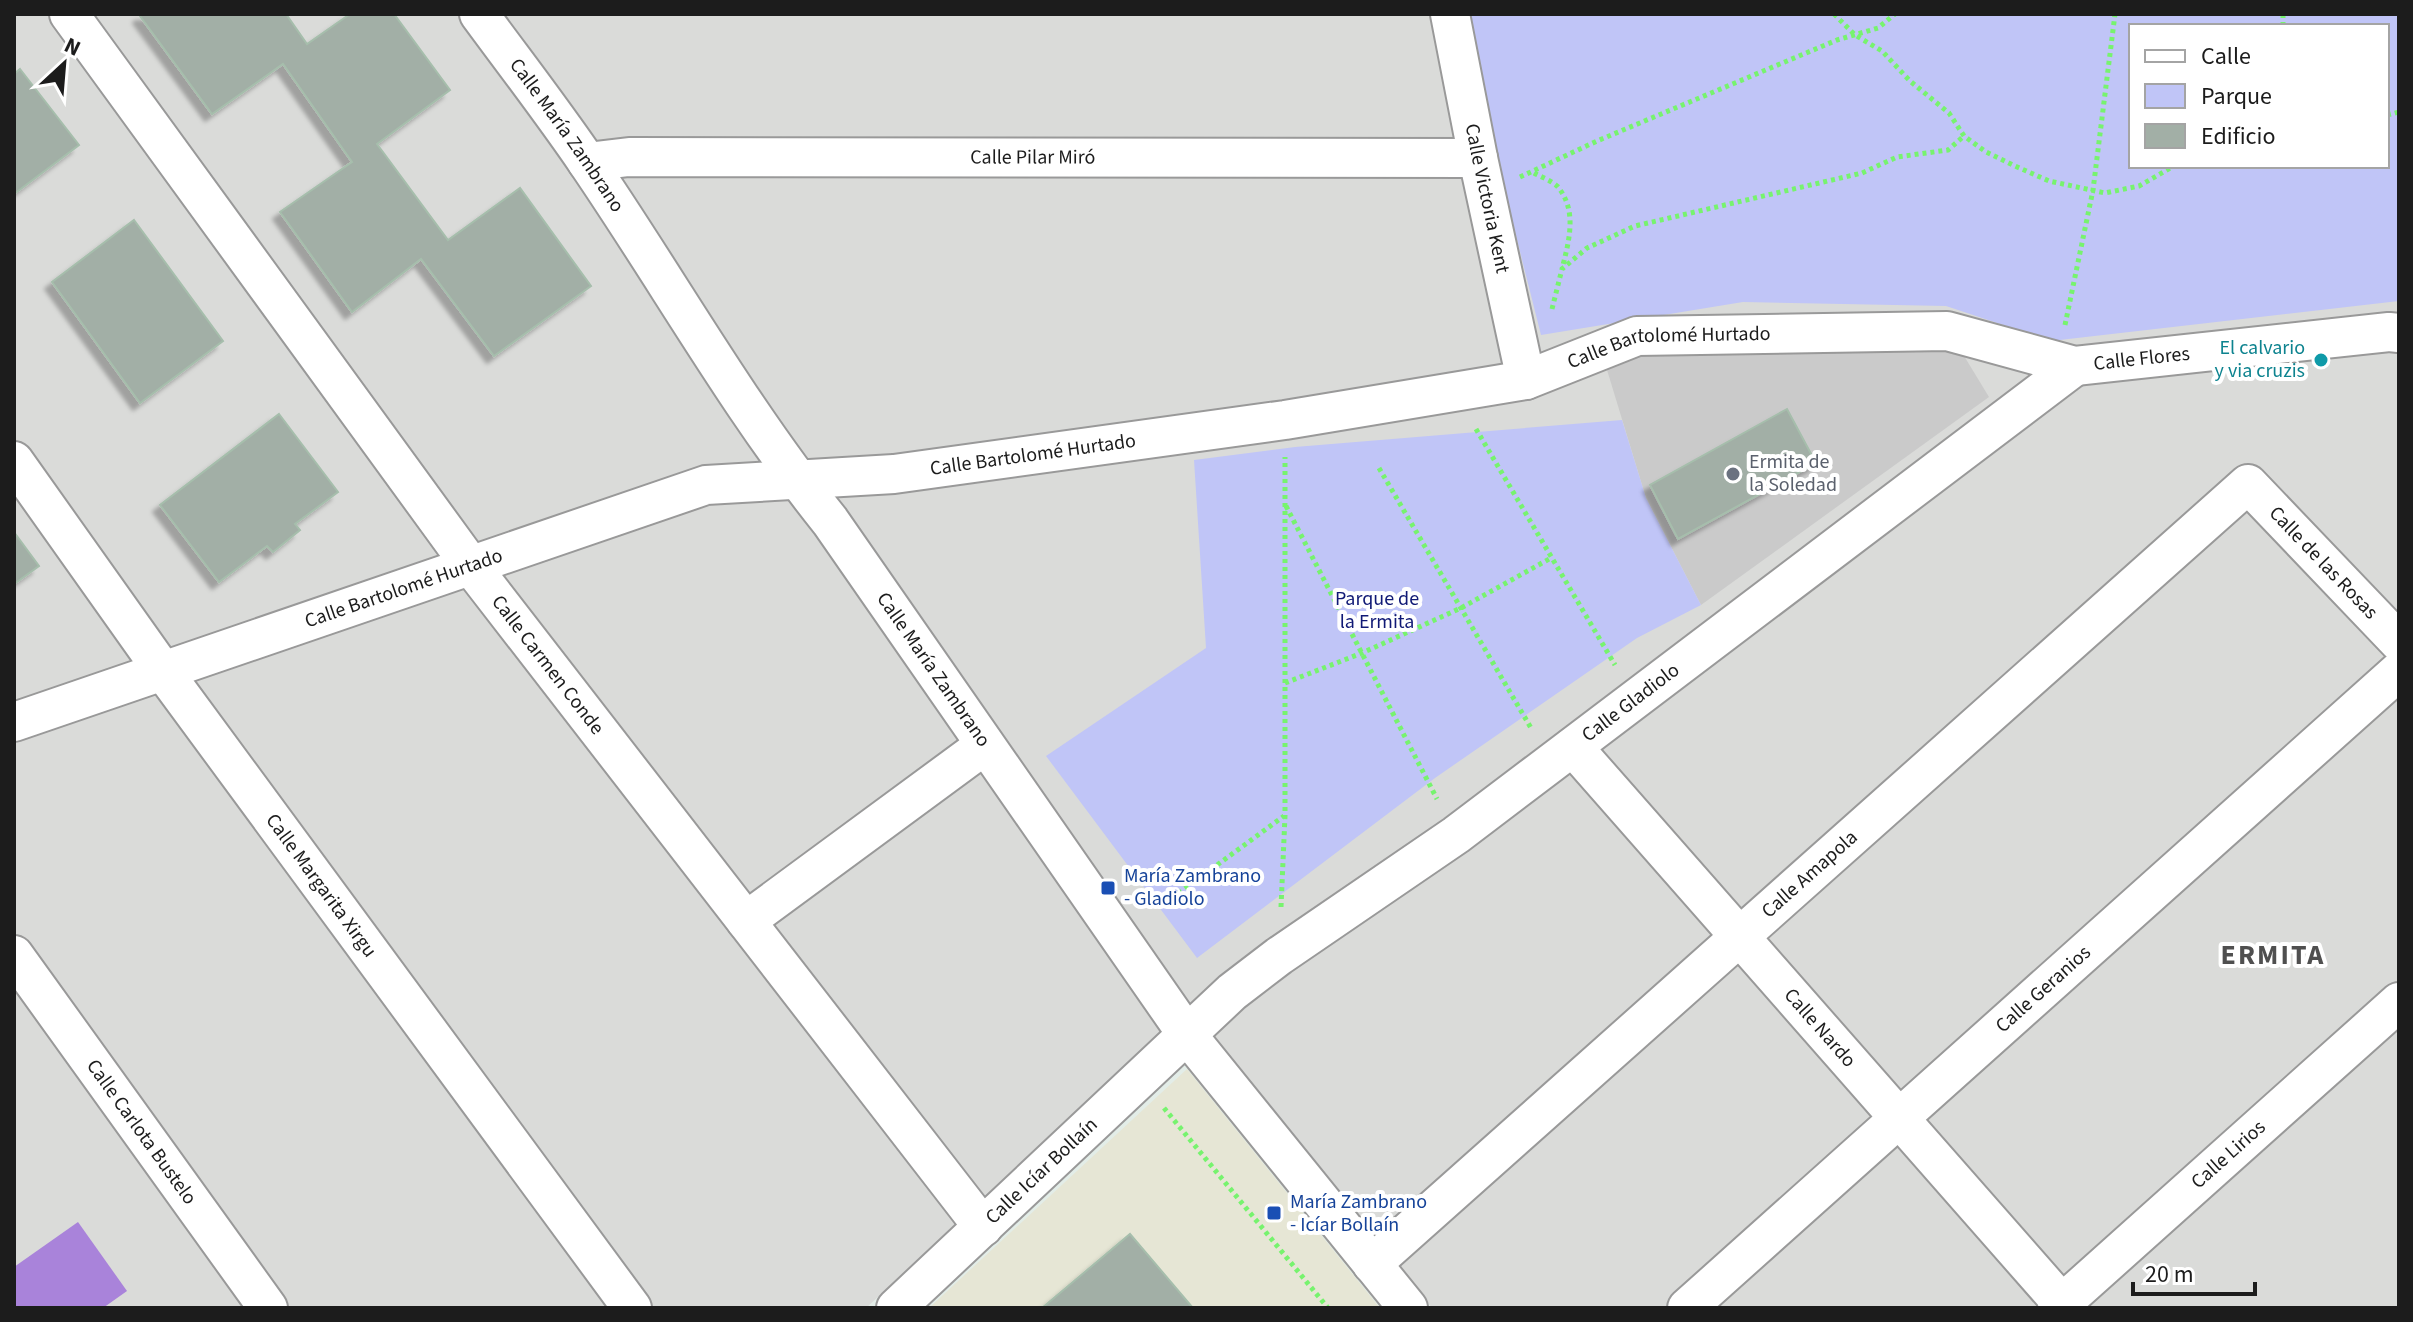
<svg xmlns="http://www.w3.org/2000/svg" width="2413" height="1322" font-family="'Source Sans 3',sans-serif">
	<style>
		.residential { fill: #dadbd9; fill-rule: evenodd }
		.industrial { fill: #e6e6d5 }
		.religious { fill: #cacaca }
		.park { fill: #c0c5f7; fill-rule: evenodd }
		.pitch { fill: #a983da }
		.building { fill: #a2afa6; stroke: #a6beac; stroke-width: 2; filter: url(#shadow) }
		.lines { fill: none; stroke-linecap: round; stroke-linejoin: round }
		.street-casing { stroke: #999; stroke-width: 42 }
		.path { stroke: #77f36e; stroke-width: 5; stroke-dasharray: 4 4; stroke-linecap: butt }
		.street { stroke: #fff; stroke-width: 38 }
		.culture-dot { fill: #0f9aa8; stroke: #fff; stroke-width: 3 }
		.worship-dot { fill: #6b7280; stroke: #fff; stroke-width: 3 }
		.transit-dot { fill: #1a4fb4; stroke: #fff; stroke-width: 3 }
		.labels { text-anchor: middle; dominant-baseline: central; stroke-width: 8; stroke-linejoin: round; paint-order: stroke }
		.street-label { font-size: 20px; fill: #1c1c1c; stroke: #fff }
		.culture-label { font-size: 20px; fill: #0d838f; stroke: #fff; text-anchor: end }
		.worship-label { font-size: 20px; fill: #5b616d; stroke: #fff; text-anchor: start }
		.park-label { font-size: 20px; fill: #101975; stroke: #fff }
		.transit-label { font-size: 20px; fill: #164399; stroke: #fff; text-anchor: start }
		.district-label { font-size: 28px; font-weight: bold; letter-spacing: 2px; fill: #4f4f4f; stroke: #fff }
	</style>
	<defs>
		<filter id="shadow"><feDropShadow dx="-7" dy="7" stdDeviation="2" flood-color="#0004"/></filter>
	</defs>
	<rect width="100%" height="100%" fill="#e3ede8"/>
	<path class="residential" d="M14,14H2399V1308H1432L1191,1009L866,1308H14ZM2131,26H2387V166H2131Z"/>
	<path class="industrial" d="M1187,1069L1380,1308H929Z"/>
	<path class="religious" d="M1958,346L1989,397L1701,605L1646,498L1604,360L1694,352Z"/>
	<path class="park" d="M1470,14H2399V301L2051,341L1946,306L1743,302L1541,335L1502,180ZM2131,26H2387V166H2131Z
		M1622,420L1646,498L1701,605L1637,638L1435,778L1197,958L1046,756L1206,648L1194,460L1295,447Z"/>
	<path class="pitch" d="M78,1222L127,1291L103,1308H14V1267Z"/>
	<path class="building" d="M142,14H286L307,44L350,14H394L450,90L377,144L448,240L520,188L591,286L494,356L421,259L352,312L280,212L352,162L283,64L212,114L140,16Z
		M20,69L79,145L14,194V74Z
		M134,220L223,341L140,403L52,282Z
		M1787,409L1816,463L1678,539L1650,485Z
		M279,414L338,492L295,524L300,530L273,552L267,546L219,582L160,505Z
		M14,532L39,566L14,584Z
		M1130,1234L1193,1308H1042Z"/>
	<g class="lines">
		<g class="street-casing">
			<g id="street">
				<path id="s1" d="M69,14L471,566L983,1227"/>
				<path id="s2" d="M479,14C515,63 553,112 587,162C669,282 739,408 830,521L1188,1036L1408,1308"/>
				<path id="s3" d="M1450,14L1478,158L1526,380"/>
				<path id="s4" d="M587,162L629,157L1478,158"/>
				<path id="s5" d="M14,461L163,671L632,1308"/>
				<path id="s6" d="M14,722L706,485L894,474L1285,420L1526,380L1637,336L1947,331L2075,366L2389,332L2399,333"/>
				<path id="s7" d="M1573,747L2066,1308"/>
				<path d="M746,921L985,745"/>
				<path id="s8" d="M14,955L268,1308"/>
				<path id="s9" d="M1372,1264L2248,484L2399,642"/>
				<path id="s10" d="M896,1308L1232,992L1279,956L1456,835L2075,366"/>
				<path id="s11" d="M1687,1308L2399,671"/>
				<path id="s12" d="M2057,1308L2399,1002"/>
			</g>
		</g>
		<path class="path" d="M1834,14L1855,35L1882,51L1910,81L1949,113L1964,136L1986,152L2015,166L2049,181L2105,193L2139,186L2174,166
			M2283,26V14
			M2387,115L2399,112
			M1534,173C1541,177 1552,181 1557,186C1578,210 1569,241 1562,269
			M1520,177L1597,141L1837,40L1878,28L1895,14
			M1552,309L1562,269L1587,248L1635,226L1862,173L1897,157L1948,150L1964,136
			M2065,325L2093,190L2115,14
			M1476,429L1615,665
			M1379,468L1531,728
			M1286,506L1437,799
			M1285,683L1362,653L1461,608L1551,558
			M1172,898L1284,816
			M1281,907L1285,816V457
			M1164,1108L1328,1308"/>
		<use href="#street" class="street"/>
	</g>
	<circle class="culture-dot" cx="2321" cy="360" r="8"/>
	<circle class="worship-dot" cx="1733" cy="474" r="8"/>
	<g class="transit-dot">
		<rect x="1100" y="880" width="16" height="16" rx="4"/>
		<rect x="1266" y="1205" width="16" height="16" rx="4"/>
	</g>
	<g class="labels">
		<g class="street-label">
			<text stroke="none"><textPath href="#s2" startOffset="150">Calle María Zambrano</textPath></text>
			<text stroke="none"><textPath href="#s4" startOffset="446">Calle Pilar Miró</textPath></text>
			<text stroke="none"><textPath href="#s3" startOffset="188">Calle Victoria Kent</textPath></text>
			<text stroke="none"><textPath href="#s6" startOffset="1708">Calle Bartolomé Hurtado</textPath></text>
			<text stroke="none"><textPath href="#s6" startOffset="2188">Calle Flores</textPath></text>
			<text stroke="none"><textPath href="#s6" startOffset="1060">Calle Bartolomé Hurtado</textPath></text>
			<text stroke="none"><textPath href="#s9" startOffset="1282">Calle de las Rosas</textPath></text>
			<text stroke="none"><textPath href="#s6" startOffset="412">Calle Bartolomé Hurtado</textPath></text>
			<text stroke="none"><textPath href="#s1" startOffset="808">Calle Carmen Conde</textPath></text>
			<text stroke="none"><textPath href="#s2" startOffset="798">Calle María Zambrano</textPath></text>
			<text stroke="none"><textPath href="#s10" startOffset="954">Calle Gladiolo</textPath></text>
			<text stroke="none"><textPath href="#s9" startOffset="586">Calle Amapola</textPath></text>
			<text stroke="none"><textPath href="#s5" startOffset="524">Calle Margarita Xirgu</textPath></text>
			<text stroke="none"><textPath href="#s11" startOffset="478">Calle Geranios</textPath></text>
			<text stroke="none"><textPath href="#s7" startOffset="374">Calle Nardo</textPath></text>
			<text stroke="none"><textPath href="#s8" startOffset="218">Calle Carlota Bustelo</textPath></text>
			<text stroke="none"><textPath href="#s12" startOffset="230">Calle Lirios</textPath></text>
			<text stroke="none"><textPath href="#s10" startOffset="200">Calle Icíar Bollaín</textPath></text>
		</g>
		<g class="culture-label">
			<text x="2305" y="348">El calvario<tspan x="2305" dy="23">y via cruzis</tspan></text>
		</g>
		<g class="worship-label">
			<text x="1749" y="462">Ermita de<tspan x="1749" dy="23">la Soledad</tspan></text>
		</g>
		<g class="park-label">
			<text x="1377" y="599">Parque de<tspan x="1377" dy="23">la Ermita</tspan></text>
		</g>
		<g class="transit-label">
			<text x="1124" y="876">María Zambrano<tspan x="1124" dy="23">- Gladiolo</tspan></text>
			<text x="1290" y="1202">María Zambrano<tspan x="1290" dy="23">- Icíar Bollaín</tspan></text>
		</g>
		<g class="district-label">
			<text x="2273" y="955">ERMITA</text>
		</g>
	</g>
	<rect width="2413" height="1322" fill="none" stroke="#1c1c1c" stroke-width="32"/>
	<rect x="2129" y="24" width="260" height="144" fill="#ffffff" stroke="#a4a4a4" stroke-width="2"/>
	<rect x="2145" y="50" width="40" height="12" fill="#ffffff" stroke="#a4a4a4" stroke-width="2"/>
	<text x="2201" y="64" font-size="24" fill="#1c1c1c">Calle</text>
	<rect x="2145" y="84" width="40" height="24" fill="#c0c5f7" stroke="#a4a4a4" stroke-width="2"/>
	<text x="2201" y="104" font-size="24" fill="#1c1c1c">Parque</text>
	<rect x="2145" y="124" width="40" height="24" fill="#a2afa6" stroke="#a4a4a4" stroke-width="2"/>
	<text x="2201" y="144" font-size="24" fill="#1c1c1c">Edificio</text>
	<g transform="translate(64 64) rotate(26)" stroke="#ffffff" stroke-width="6" paint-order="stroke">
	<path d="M0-6L14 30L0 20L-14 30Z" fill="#1c1c1c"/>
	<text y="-12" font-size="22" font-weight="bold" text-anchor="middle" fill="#1c1c1c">N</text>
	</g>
	<path d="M2133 1282v12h122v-12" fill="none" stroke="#1c1c1c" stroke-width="4"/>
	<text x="2145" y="1282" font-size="24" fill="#1c1c1c" stroke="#ffffff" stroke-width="6" paint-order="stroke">20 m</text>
</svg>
